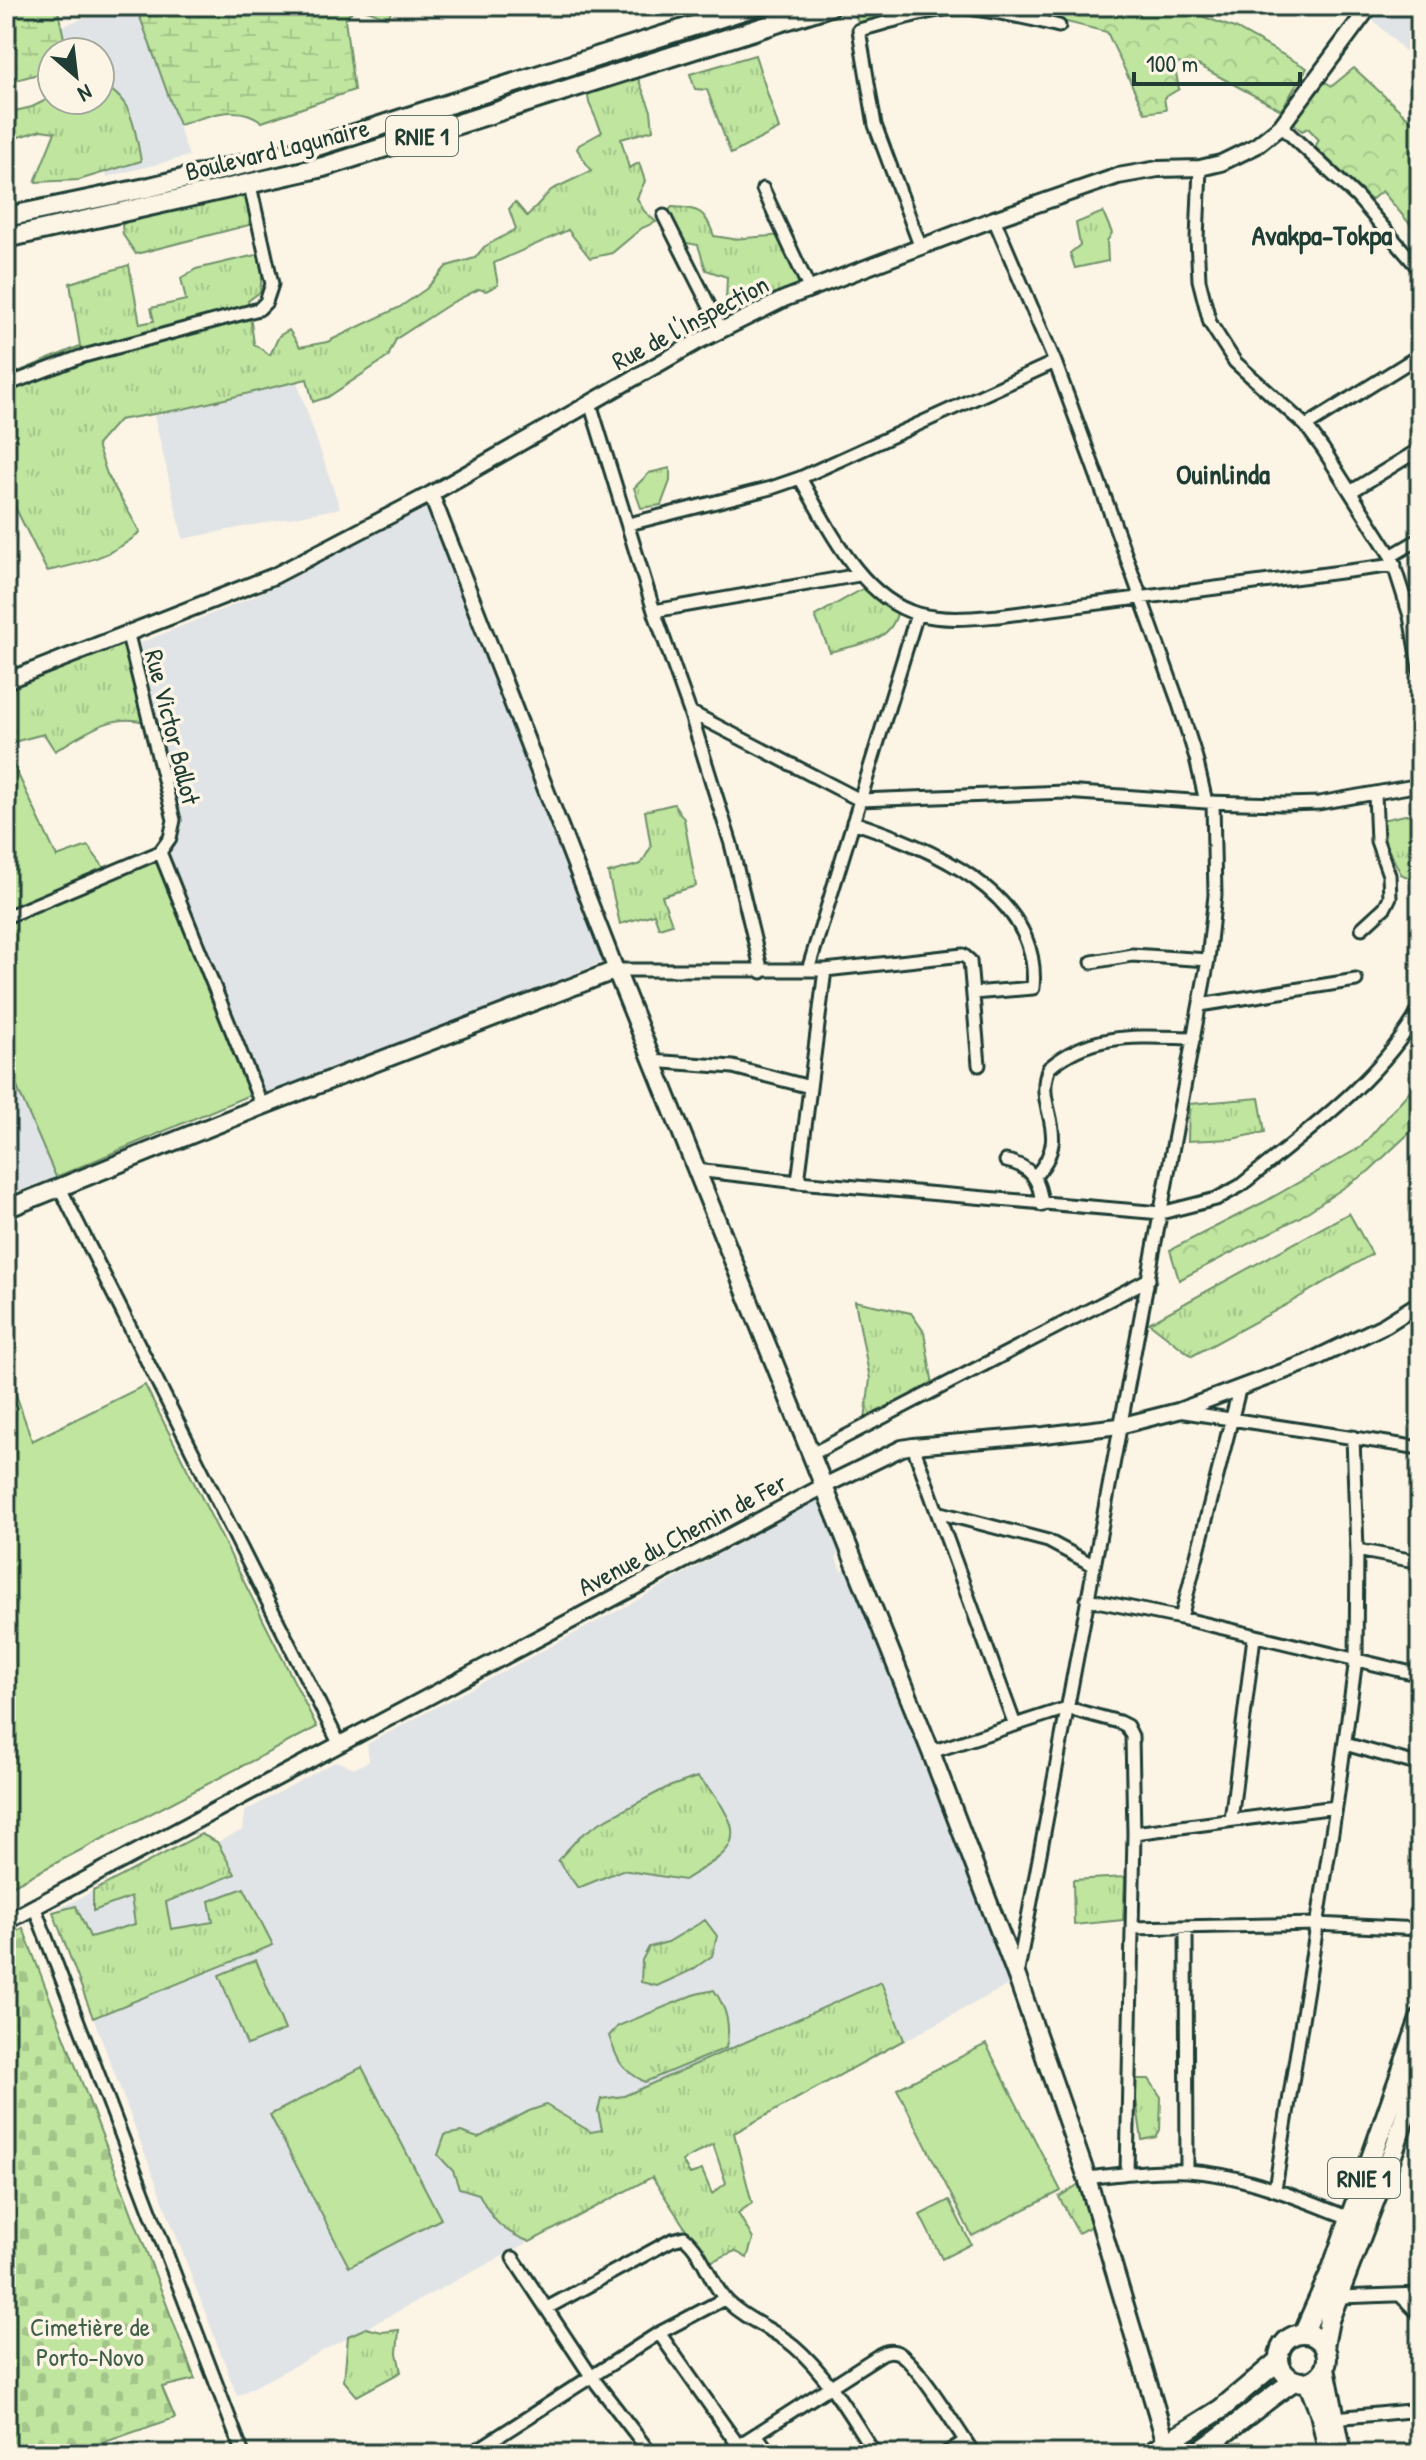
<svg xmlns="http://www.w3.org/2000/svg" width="1426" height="2460" font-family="'Patrick Hand',sans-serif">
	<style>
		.built { fill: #e1e4e6 }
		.grass { fill: url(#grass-tufts); stroke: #6f916a; stroke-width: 2; fill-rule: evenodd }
		.forest { fill: url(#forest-crowns); stroke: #6f916a; stroke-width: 2 }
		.wetland { fill: url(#wetland-marsh); stroke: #6f916a; stroke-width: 2 }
		.cemetery { fill: url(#cemetery-stones); stroke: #6f916a; stroke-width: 2 }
		.green { fill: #bfe59f; stroke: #6f916a; stroke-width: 2 }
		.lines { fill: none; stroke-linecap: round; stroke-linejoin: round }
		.minor-casing { stroke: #1f3d34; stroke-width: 17 }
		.tertiary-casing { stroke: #1f3d34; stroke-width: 20 }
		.secondary-casing { stroke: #1f3d34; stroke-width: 22 }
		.primary-casing { stroke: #1f3d34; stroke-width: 24 }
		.trunk-casing { stroke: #1f3d34; stroke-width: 24 }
		.minor { stroke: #fcf5e5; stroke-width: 11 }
		.tertiary { stroke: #fcf5e5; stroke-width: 14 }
		.secondary { stroke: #fcf5e5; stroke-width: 16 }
		.primary { stroke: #fcf5e5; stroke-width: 18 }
		.trunk { stroke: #fcf5e5; stroke-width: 18 }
		.labels { text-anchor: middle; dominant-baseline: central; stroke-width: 7; stroke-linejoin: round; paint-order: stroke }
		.shield { fill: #fcf5e5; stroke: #617469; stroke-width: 2 }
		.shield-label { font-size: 24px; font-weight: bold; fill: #1f3d34 }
		.street-label { font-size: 26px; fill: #1f3d34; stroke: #fcf5e5 }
		.park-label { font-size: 26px; fill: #3f5f49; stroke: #fcf5e5 }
		.neighbourhood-label { font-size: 28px; font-weight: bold; fill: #1f3d34; stroke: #fcf5e5 }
	</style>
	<defs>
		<pattern id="grass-tufts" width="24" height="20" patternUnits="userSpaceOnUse" patternTransform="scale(2)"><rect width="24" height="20" fill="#bfe59f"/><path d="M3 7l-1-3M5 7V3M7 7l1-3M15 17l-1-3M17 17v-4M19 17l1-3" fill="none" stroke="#a4c58a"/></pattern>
		<pattern id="forest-crowns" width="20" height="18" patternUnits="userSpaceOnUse" patternTransform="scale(2)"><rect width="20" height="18" fill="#bfe59f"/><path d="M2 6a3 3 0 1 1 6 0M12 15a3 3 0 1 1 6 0" fill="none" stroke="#a4c58a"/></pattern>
		<pattern id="wetland-marsh" width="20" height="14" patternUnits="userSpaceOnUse" patternTransform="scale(2)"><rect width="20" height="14" fill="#bfe59f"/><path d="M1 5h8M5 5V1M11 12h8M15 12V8" fill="none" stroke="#a4c58a"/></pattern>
		<pattern id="cemetery-stones" width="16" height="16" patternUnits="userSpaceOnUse" patternTransform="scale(2)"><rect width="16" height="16" fill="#bfe59f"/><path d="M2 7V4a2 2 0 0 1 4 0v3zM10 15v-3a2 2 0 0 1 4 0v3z" fill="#a4c58a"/></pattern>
	</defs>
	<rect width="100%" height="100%" fill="#fcf5e5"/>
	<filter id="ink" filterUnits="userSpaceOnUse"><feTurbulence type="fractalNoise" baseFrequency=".0125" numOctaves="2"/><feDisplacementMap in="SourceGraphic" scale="16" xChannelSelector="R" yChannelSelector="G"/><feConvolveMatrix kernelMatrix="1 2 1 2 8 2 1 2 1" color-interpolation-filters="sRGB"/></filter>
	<g filter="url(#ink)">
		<path class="built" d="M116,6H136L189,156L107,177L82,100H100V52H67L60,27Z
			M1375,6H1420V48L1409,55L1369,16Z
			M297,382L340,508L183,539L154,416Z
			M428,504L608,960L264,1098L177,882L169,855L177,840L181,823L140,643L255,596Z
			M6,1062L56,1177L6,1196Z
			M818,1499L839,1553L836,1558L841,1570L846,1569L916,1736L1010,1984L653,2177L237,2396L53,1912L201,1834L217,1842L243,1830L245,1811L336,1761L355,1768L369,1761L367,1744L628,1605Z"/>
		<path class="grass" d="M755,55L779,129L731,154L707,90L695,89L690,74Z
			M637,76L651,111L653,130L621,139L629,168L639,163L645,181L637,198L644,211L656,222L642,228L612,253L590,258L568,230L494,263L498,285L486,291L479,289L453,302L396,339L388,357L328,397L313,402L307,379L183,409L119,420L97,445L107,474L140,532C114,556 81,564 47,571L13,503H6V377L80,346L70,283L129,265L140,324L154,321L151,308L186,300L181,278L196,269L260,254L262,276L260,292L248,301L254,344L270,355L279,336L289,330L300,347L327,342L400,307L426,289L447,266L475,258L484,247L516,229L509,209L515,202L527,216L551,190L591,171L577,149L579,145L602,132L589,103L587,88Z
			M100,85C133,96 135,131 141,161L79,180L35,182L55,132L41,130L6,141V113L32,107L52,97V100H100Z
			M241,193L248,194L251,209L249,225L136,254L123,235L122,225L136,216Z
			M672,207C700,209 704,209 714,236L733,239L783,235L805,279L797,289L742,307L726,300L727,277L706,270L698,245L677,241L664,216Z
			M1103,212L1112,233L1107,241L1108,261L1075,268L1070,253L1080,245L1076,223Z
			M670,468V481L661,505L641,508L634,488L649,473Z
			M866,587L898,609C892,644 860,643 830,652L815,616Z
			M128,635L150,724C115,710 85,733 55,751L44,734L6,744V682Z
			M674,804L684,819L696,886L662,896L672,924L659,928L654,914L620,924L608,873L641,864L651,847L645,811Z
			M1420,812V876L1411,879L1401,874L1384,841L1381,820Z
			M1259,1098L1265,1132L1232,1139L1188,1141L1189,1104Z
			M1349,1213L1372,1254L1286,1305L1192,1356L1149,1323Z
			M855,1301L911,1313L924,1332L934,1391L864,1428L870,1379Z
			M697,1777C711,1789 720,1801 728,1817C745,1851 709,1863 684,1880L622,1870L578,1888L558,1860L580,1836L601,1822L666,1788Z
			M201,1834L217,1842L235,1874L166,1902L171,1929L213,1922L209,1901L244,1888L273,1945L93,2018L53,1912L76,1906L90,1937L135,1924L131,1897L93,1911V1891Z
			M1125,1877L1123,1920L1074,1925L1073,1880Z
			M705,1920L717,1936L712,1956L692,1970L657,1986L641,1982L642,1960L649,1947L668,1942Z
			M881,1982L904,2040L734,2133L752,2203L738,2213L753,2239L747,2258L735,2251L708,2263L652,2177L530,2242C500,2230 493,2221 479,2194L459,2188L453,2171L438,2155L445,2135L461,2132L478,2138L529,2111L546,2105L591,2132L602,2130L598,2111L601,2099L624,2096ZM713,2144L726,2183L712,2194L702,2170L690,2174L682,2161Z
			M714,1990C727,2009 731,2026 726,2048L645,2082C620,2069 618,2062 609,2036L618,2026L696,1994Z
			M1133,2079H1149L1161,2097L1160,2130L1156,2137L1142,2140Z
			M1082,2182L1096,2224L1078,2233L1059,2197Z
			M366,2328L382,2332L399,2330L397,2353L401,2372L357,2396L344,2381L348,2336Z"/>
		<path class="forest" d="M866,6H953L859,24L853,10Z
			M1002,6H1174L1237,29L1307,68L1281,110L1198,65L1174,63L1179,89L1164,98L1166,110L1145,113L1107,32Z
			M1354,68L1420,129V236L1382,191L1371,200L1315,147L1319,140L1308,128L1302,131L1293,123L1322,80L1332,86Z
			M1420,1079V1123L1369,1171L1300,1217L1179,1280L1170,1250L1264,1202L1361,1147Z"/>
		<path class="wetland" d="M6,6H57L67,52H52V70L6,83Z
			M136,6H390L392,10L388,17C376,15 368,8 355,8L345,19L354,90L262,122C238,102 205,117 179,125Z"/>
		<path class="cemetery" d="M23,1928L195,2379L162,2387L175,2418L70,2454H6V1937Z"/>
		<path class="green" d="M6,749L57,857L88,846L108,873L6,917Z
			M155,859L252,1094L56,1177L6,1062V923Z
			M6,1365L32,1441L145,1385L317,1727L6,1889Z
			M256,1960L285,2030L247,2045L219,1975Z
			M986,2044L1061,2191L972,2236L897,2089Z
			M362,2067L441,2219L349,2267L270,2115Z
			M949,2200L971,2244L942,2259L920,2215Z"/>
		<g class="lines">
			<g class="minor-casing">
				<path id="minor" d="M1281,126L1357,197L1420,270
					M1200,168L1197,239L1199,280L1210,323L1235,362L1306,426L1323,449L1391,556L1410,616L1420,673
					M763,189L810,290
					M664,216L721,329
					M994,219L1055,362L1109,509L1178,701L1196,758L1206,802
					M921,248L875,125L859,30C887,23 941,5 968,8C999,12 1029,18 1059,26
					M6,385L80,357L259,309L266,302L272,284L249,181
					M590,403L654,611L690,712L731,844L762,972
					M1306,426L1420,355
					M800,478C828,526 860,598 918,614C944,621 973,618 998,616L1395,565
					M1352,491L1420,449
					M629,524L771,488L800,478L1055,362
					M1391,556L1420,539
					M654,611L859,575
					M690,712L860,800L1065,792L1206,802L1284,804L1319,803L1420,785
					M853,822C927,847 1042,892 1033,988L973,993
					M160,852L262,1106
					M6,917L160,852L170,838L174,820L128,635
					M1362,928L1385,907L1390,897L1389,875L1377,841L1375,794
					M1092,962L1132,955L1208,960
					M616,970H825L963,955L970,961L979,1065
					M808,970L917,614
					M1200,1005L1356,980
					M651,1061L733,1067L810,1087
					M1006,1161C1031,1166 1040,1180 1042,1205
					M696,1170L798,1182L1161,1213L1216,1199L1240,1186C1303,1134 1379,1082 1420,1009
					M1035,1176C1075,1133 1032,1107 1049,1068C1092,1031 1140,1037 1194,1038
					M798,1182L825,970
					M60,1188L339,1743
					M1178,1411L1420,1448
					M913,1446L1015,1725
					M810,1455L1149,1279
					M937,1512L1048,1541L1093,1565
					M1357,1550L1420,1562
					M1087,1599L1181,1618L1420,1675
					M1181,1618L1239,1390
					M1345,1744L1420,1765
					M931,1752L1067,1708L1119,1722L1127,1726L1132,1736L1134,1833L1127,2173
					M1231,1820L1254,1637
					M1134,1833L1336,1807
					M34,1906L243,2454
					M1186,1927L1187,2171
					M1132,1928L1316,1924L1420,1929
					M1017,1976L1208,960L1215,895L1213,802
					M1087,2178C1120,2174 1154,2170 1187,2171C1244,2174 1297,2198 1350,2218
					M1275,2189L1336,1807L1356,1659L1357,1550L1353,1437
					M513,2258L591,2376L651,2454
					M1401,2296L1420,2315
					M1340,2297L1420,2294
					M547,2308L672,2240L684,2237C705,2254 709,2283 728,2302C747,2321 774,2329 794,2346C828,2375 851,2417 875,2454
					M659,2333L738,2445
					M1335,2418L1420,2410
					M756,2434L770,2454
					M471,2454L659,2333L724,2299
					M725,2454L878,2356C883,2352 889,2350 896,2352C914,2357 961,2435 974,2454
					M945,2454L965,2441"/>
			</g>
			<g class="tertiary-casing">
				<path id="tertiary" d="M431,494L616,970
					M6,681L274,576L431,494L697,342L784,299L994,219L1118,176L1158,169L1200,168L1221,163L1256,146L1281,126L1370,6
					M6,1922L822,1487L902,1448L913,1446L1044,1435L1119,1426L1178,1411L1306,1363L1385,1325L1420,1303"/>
			</g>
			<g class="secondary-casing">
				<path id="secondary" d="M6,1209L262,1106L616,970L931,1752L1017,1977L1087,2178L1166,2443"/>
			</g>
			<g class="primary-casing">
				<path id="primary" d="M1149,2454L1221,2409L1278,2361
					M1195,2454C1230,2432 1259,2404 1294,2381"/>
			</g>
			<g class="trunk-casing">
				<path id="trunk" d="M6,217L146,188L314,147L756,6
					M6,238L323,167L830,6
					M1303,2334L1332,2269L1420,2019
					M1279 2358a24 24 0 1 1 48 0a24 24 0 1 1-48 0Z
					M1324,2346L1329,2320L1395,2147L1420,2070
					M1325,2368L1342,2454
					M1308,2382L1320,2413L1329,2454"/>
			</g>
			<use href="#minor" class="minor"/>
			<use href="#tertiary" class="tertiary"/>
			<use href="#secondary" class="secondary"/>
			<use href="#primary" class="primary"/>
			<use href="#trunk" class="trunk"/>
		</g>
	</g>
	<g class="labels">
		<g class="shield">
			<rect x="386" y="116" width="72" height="40" rx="6"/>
			<rect x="1328" y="2158" width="72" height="40" rx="6"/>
		</g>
		<g class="shield-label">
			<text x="422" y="136">RNIE 1</text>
			<text x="1364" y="2178">RNIE 1</text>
		</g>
		<g class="street-label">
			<text transform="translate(277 149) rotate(-14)">Boulevard Lagunaire</text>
			<text transform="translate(690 322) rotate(-28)">Rue de l'Inspection</text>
			<text transform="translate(173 727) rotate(76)">Rue Victor Ballot</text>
			<text transform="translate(682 1534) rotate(-28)">Avenue du Chemin de Fer</text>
		</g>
		<g class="park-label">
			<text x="90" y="2326">Cimetière de<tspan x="90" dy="30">Porto-Novo</tspan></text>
		</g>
		<g class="neighbourhood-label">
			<text x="1322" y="235">Avakpa-Tokpa</text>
			<text x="1223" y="474">Ouinlinda</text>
		</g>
	</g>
	<rect width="1426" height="2460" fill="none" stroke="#fcf5e5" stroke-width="32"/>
	<rect x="16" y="16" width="1394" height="2428" fill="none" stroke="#1f3d34" stroke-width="3" filter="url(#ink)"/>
	<g transform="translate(76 76) rotate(152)"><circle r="38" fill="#fcf5e5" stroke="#a4ab9e" stroke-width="2"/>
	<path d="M0-6L14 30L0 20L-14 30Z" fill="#1f3d34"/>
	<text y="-12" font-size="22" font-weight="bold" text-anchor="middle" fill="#1f3d34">N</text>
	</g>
	<path d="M1134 72v12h166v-12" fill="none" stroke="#1f3d34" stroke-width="4"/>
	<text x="1146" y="72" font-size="24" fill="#1f3d34" stroke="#fcf5e5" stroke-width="6" paint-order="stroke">100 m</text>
</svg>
